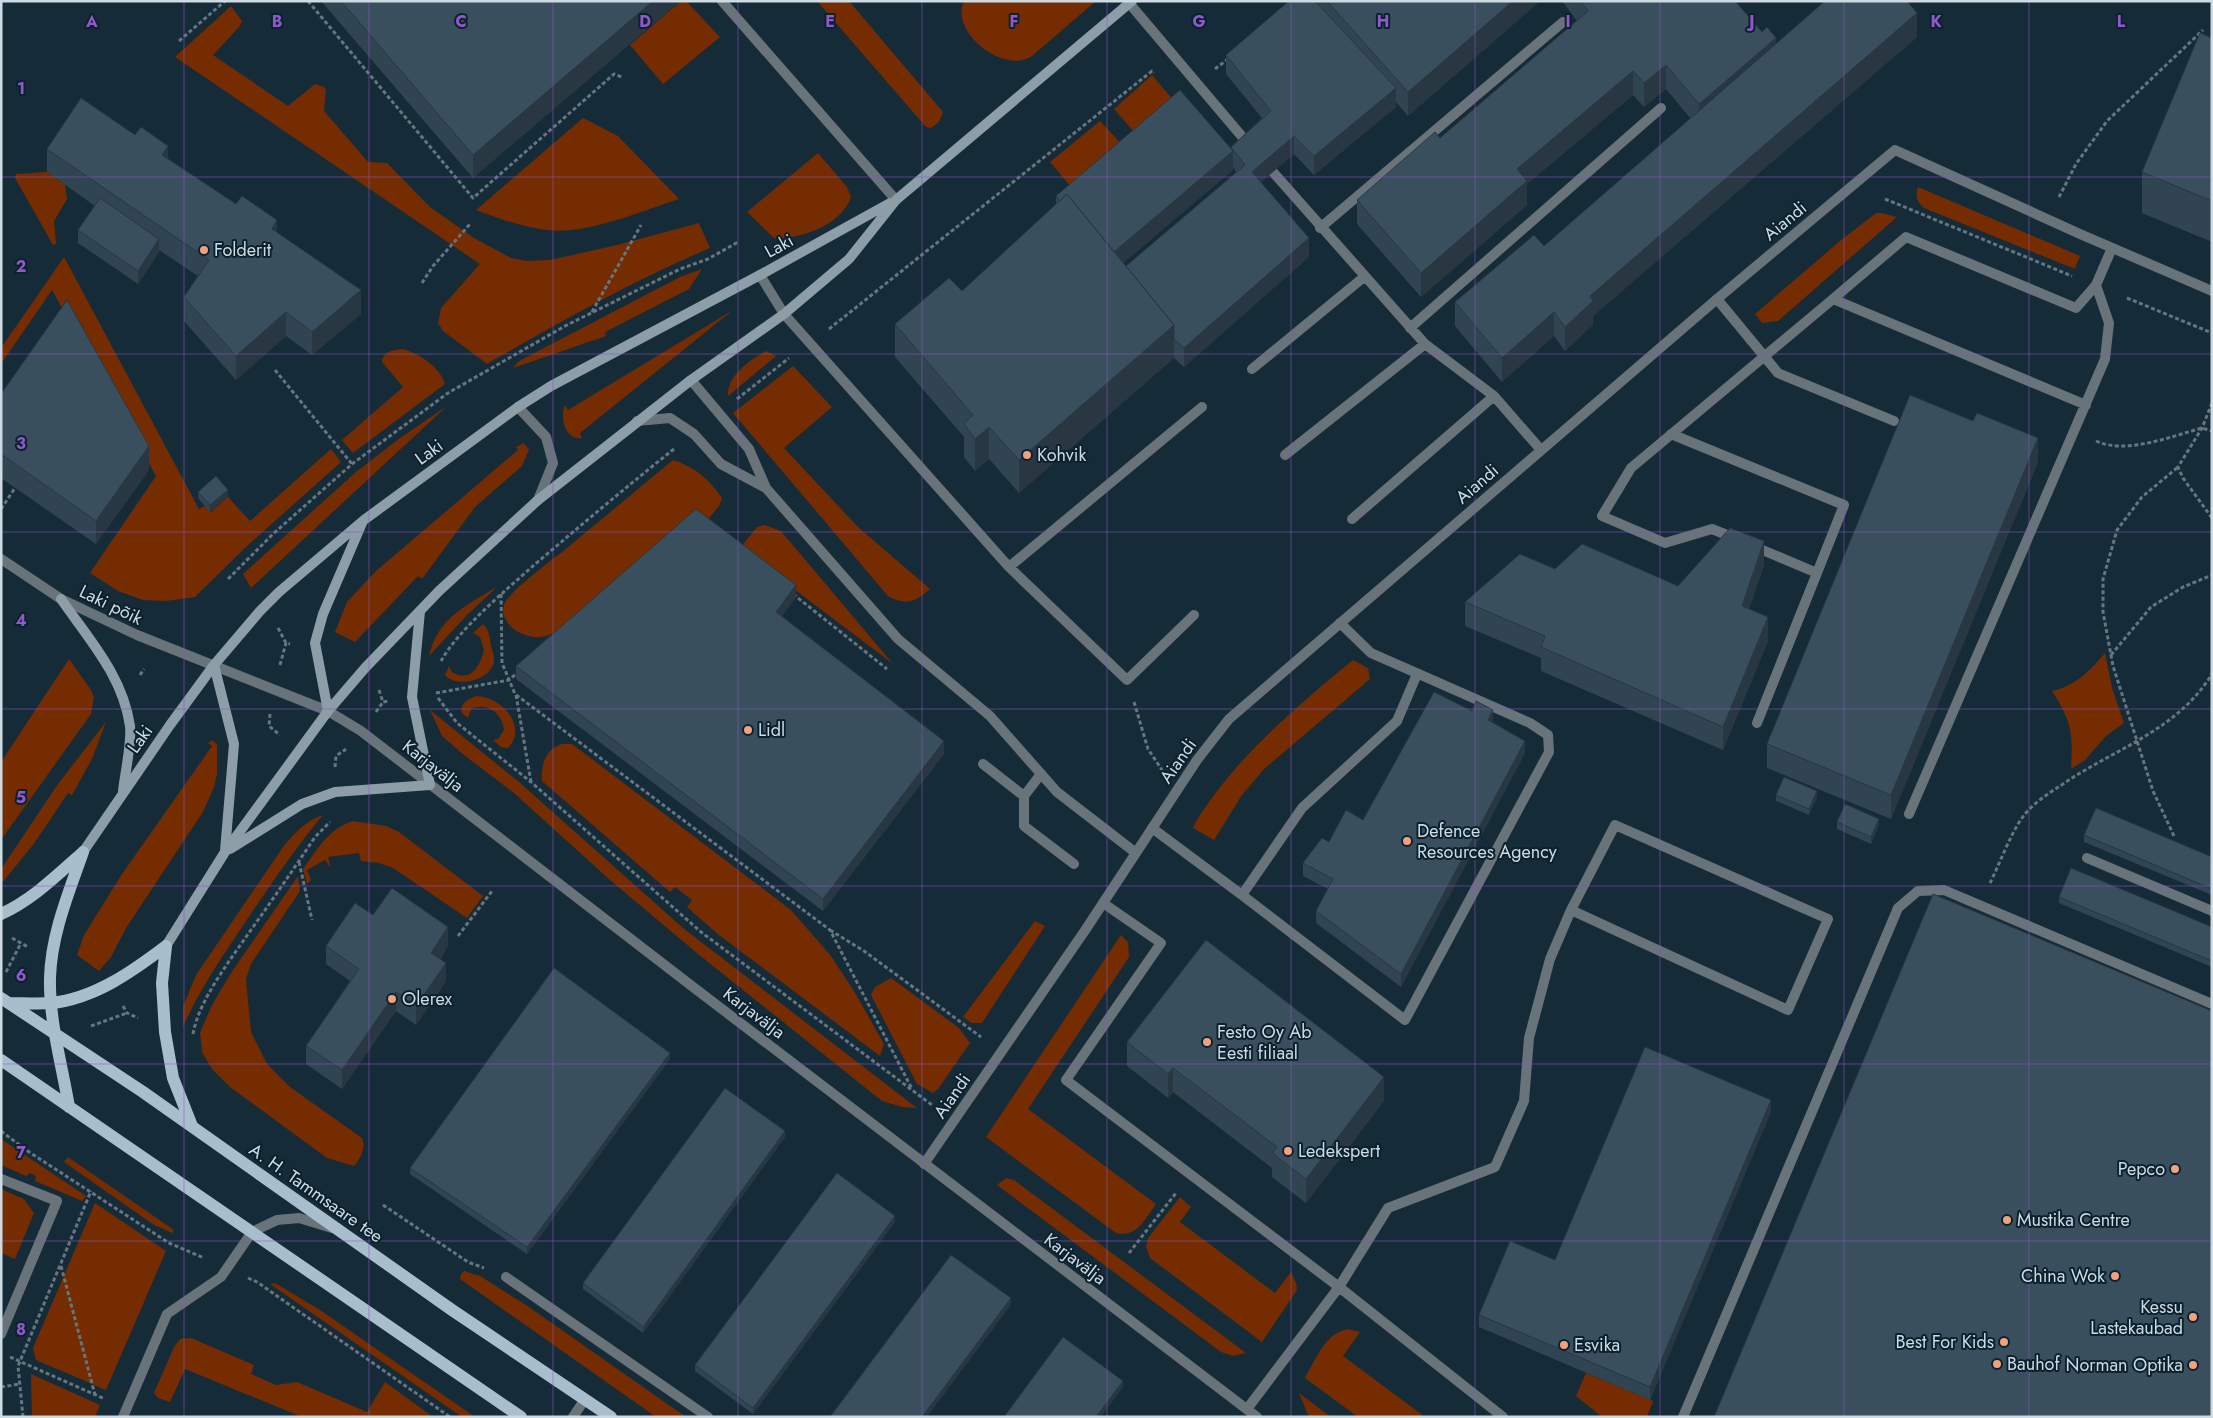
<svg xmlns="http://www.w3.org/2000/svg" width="2213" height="1418" font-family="Jost,sans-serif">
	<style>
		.green { fill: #752c00 }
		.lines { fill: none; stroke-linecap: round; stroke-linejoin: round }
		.path { stroke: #657681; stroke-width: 3; stroke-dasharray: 4 2.5; stroke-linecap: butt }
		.lane { stroke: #69737a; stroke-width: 10 }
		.street { stroke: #69737a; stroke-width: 10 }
		.secondary { stroke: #8d9ea9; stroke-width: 10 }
		.primary { stroke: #a9becd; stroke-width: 12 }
		.wall { fill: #314451; fill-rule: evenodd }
		.shaded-wall { fill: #283742 }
		.building { fill: #394f5e; stroke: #283742 }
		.grid { fill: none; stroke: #9058c8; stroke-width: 1; stroke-opacity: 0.55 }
		.poi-dot { fill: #f1a17d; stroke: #0c212e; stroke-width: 2 }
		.labels { text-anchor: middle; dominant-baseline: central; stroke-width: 4; stroke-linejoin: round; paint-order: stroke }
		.street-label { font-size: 18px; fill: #cedbe3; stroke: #0c212e }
		.poi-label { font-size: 18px; fill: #cedbe3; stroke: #0c212e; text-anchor: start }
		.grid-label { font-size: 16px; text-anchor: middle; font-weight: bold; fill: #9058c8; stroke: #0c212e; stroke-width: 4; stroke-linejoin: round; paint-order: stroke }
	</style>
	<rect width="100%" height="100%" fill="#162b38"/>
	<path class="green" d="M681,1H686L720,37L663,84L630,45Z
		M817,1H849L943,112L939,122L931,128L926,127Z
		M964,1H1096L1032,56C1005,75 949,33 964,1Z
		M231,6L242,21L240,26L213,55L288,106L315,84L324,87L326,90L324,111L368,162L387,163L430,207L474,238L511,258L527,261L550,260L617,245L699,223L710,248C632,281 560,322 487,364L443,331L438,323L441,308L480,264L175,57Z
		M1152,75L1180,108L1142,141L1114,109Z
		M583,118L618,136L679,199C641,211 587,235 547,230C523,227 499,219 476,210Z
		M1100,121L1129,152L1078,195L1050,162Z
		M818,153L847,187L851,197C842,225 801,239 774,238L747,212Z
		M47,172L65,185L67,199L54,221L56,244L53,245L15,178L16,174Z
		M1918,187L2080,256L2075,269L1924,208C1917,202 1915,197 1918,187Z
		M1876,213H1882L1897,217L1778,321L1762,323L1755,314L1840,241Z
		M64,257L199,509L205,506L211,512L228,497L250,521L331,449L341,462L247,546L195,597L166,601L143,600L118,591L90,573L156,476L52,290L1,364V348Z
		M702,269L689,289L605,332L606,336L513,368L519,361L680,277Z
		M733,310L580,433L582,438C566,441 559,418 565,405L568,410Z
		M402,349C419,353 440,367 445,384L353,453L342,440L403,387L382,362C383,351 393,350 402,349Z
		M766,351L776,356L728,396C727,375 750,360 766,351Z
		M793,366L832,407L784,448L858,527L930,589C916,602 905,606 888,596L733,413Z
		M447,406L251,588L243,574L356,472L400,438Z
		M524,443L529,450L522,466L475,507L422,579L418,576L355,642L335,632L347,602L376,571L518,450L516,447Z
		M673,460C695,467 709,479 722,498L719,506L705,523L556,632C544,638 535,639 523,634C511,630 497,615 506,601C516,587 546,564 561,553C598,522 636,491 673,460Z
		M765,525L781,531L893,664L740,548L757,527Z
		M498,586L467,615L429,656C438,617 466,606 498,586Z
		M483,624C489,630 490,638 491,646C492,650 495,657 494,661C492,680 456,689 445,675L449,666L452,672C470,683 480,667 484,650L480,637L473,633Z
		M2105,653L2112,688L2124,723L2106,736L2085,760L2071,769C2073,733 2072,722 2052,691C2075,686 2090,671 2105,653Z
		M69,659L91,690L94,698L91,714L1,840V762Z
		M1353,660L1368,668L1370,679L1264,769L1242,795L1214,840L1193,828C1196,819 1204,810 1209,802C1248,747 1301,703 1353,660Z
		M476,696C500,696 529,726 508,748L501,747L493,740L498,739L504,730C502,713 487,702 471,709L468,718L462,713C459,703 469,699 476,696Z
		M430,710L519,782L683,928L917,1108L902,1107L882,1101L698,954L610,880L514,793L464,755L442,736Z
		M106,722L92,759L72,795L68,793L33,845L1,884V869L58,784Z
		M212,740L217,744V774L214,787L203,812L126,928L111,957L99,971L77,955L84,935L122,874L212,746L208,743Z
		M562,744H572L791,910L831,956L854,991L884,1044L880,1056L719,935L687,907L692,900L675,887L670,892L542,781C541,765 545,749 562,744Z
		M323,815C295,848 272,883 248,918C225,953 200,988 183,1027V1007L196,975L283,847C294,834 306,820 323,815Z
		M353,821L386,826L399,832L483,896L467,918L393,868L379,863L361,861L359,853L328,857L331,868L325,860L307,870L311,880L307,884L303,869C317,850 329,828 353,821Z
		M298,876L300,891L251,964L246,979L251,1032L267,1064L290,1087L362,1138C366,1147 361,1158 354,1166L327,1158L230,1087L212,1069L202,1052L200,1033L212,1005L231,973Z
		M1035,921L1045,926L982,1023H972L963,1017Z
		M1121,935L1128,942L1129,957L1028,1109L1156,1204C1145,1219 1137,1238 1116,1233L986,1137Z
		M891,978L959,1028L970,1043L938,1089L933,1093L917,1084L871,995L875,987Z
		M1,1139L86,1196L82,1201L35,1181L36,1176L30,1173L26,1176L1,1165Z
		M68,1157L174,1230L172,1233L154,1225L64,1162Z
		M1006,1178L1014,1180L1246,1353L1233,1356L1221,1352L997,1185Z
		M1,1189L24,1199L34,1213L15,1259L1,1253Z
		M1180,1197L1191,1207L1180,1222L1275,1293L1291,1272L1296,1283L1297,1290L1262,1342L1150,1258L1146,1247L1148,1238Z
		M95,1203L166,1251L106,1390L36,1360L33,1348Z
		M464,1271L480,1276L526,1305L686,1417H656L460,1279L461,1274Z
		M275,1283L320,1310L475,1417H462L270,1284Z
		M1348,1329L1360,1332L1343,1356L1425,1417H1358L1305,1378C1316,1359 1325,1333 1348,1329Z
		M191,1338L254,1365L251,1374L276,1385L297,1382L367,1412L385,1382L433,1417H302L185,1369L170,1402L158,1398L154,1393L174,1347L180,1339Z
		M1586,1373L1653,1401L1647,1417H1602L1576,1396Z
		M31,1374L100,1405L95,1417H32Z
		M1299,1393L1331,1417H1309Z"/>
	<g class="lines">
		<path class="path" d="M308,1L473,198L614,74L622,77
			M179,41L225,1
			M1215,69L1228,59
			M2059,197L2076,164L2107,121L2203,30
			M1885,199L2072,276
			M422,283L433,266L471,223
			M2127,298L2212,333
			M592,312L641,225
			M829,329L1152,71L1154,73
			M275,370L352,464
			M737,399L789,358
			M2212,403L2202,428L2178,467L2183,478L2212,518
			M2096,441C2126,455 2172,436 2202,428L2212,431
			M1,509L15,488
			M228,579L273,534L352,464L448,393L565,326L680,269L708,259L738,242
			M501,594L502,663L515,694L830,930L912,1089
			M793,594L887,669
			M278,628L286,643L290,644
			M2111,655L2151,607L2183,587L2212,575
			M441,661C459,629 505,591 533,566C580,526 626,487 674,449
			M280,665L286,643
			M140,675L144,669
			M379,690L383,702L389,701
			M436,693L509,680L518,672
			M516,695L531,782
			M438,698L457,723L531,782L701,932L932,1105
			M1134,702L1148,749L1162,770
			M376,712L383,702
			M270,714L269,726L280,735
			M335,767L336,756L346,749
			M2174,836L2153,791L2113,666L2103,612V579L2117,530L2142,497L2178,467
			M299,862L312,920
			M1990,883C1999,865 2011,833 2022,818C2031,805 2047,794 2060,786C2113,749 2176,732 2212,674
			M830,930L864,951L981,1037
			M458,936L492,891
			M12,938L28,947
			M6,972L21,943
			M123,1006L127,1013L138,1018
			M91,1026L127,1013
			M193,1034C199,1000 229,962 248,934C271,902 293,870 315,837L330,822
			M1,1131L26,1150L169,1243L204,1258
			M383,1205L468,1262L484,1268
			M1129,1253L1176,1193
			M61,1266L95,1395
			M248,1278L257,1282L450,1417
			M10,1357L105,1399
			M1,1387L20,1384
			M23,1417L18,1366L91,1191"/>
		<path class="lane" d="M722,1L896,200
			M1129,3L1250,146
			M1273,172L1425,344L1494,396L1541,450
			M1320,228L1563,22
			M760,275L784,314L1009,567L1202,407
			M1717,299L1778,373L1894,421
			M1833,299L1906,237L2076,308L2096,285
			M1410,328L1661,108
			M1252,369L1364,277
			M518,407L546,437L553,463L538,500
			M1671,434L1844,505L1817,573L1753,546
			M1285,455L1425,344
			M1352,519L1494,396
			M1737,539L1712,529L1665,543L1602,516L1631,468L1833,299L2086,405
			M1009,567L1127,680L1194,615
			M1757,723L1817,573
			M983,764L1024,796L1041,774
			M1024,796V826L1074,864
			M1909,814L2105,359L2109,323L2096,285L2112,248
			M1152,828L1242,895L1405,1020L1549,752L1548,735L1530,723L1371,653L1340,623
			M2087,858L2212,911
			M1242,895L1302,808L1397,721L1417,674
			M1103,903L1161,943L1066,1080L1339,1287L1388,1208L1495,1167L1524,1101L1529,1038L1550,959L1571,910L1615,825L1828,919L1788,1010L1571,910
			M1,1179L57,1201L1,1334
			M506,1277L708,1417
			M1247,1409L1339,1287L1503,1417
			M1683,1417L1898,908L1918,891L1944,890L2212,1004"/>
		<path class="street" d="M691,380L749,449L766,488L898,639L990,716L1057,792L1136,853
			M637,421L670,418L694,434L721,464L766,488
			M1,559L61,599L137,635L328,711L361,731L697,990L1257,1417
			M924,1164L1086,929L1197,760L1229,719L1717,299L1895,150L2080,234L2212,291
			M123,1417L167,1314L221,1277L252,1232L277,1220L299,1218L332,1228
			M573,1417L585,1399"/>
		<path class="secondary" d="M61,599C88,638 123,676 130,726C132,742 125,773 123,791
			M214,665L234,744L225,851
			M328,711L315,643L323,614L362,523
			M230,849L302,804L335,792L430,785L412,697L420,611
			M83,852L170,725L214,665L260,611L279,592L364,520L518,407L551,386L760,275L890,203
			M166,946L225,852L328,711L365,668L439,591L538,500L691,380L784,314L849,259L896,200L1132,1"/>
		<path class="primary" d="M1,914C32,900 56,876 81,854
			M166,946L162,983L165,1032L173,1078L192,1126
			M1,998L143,1092L452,1310L611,1417
			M9,1003C23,1003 37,1004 51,1003C94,999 133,971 166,946
			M1,1060L521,1417
			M69,1107C62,1065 49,1021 50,978C51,935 69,892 83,852"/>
	</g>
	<path class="wall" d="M321,1H680L473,178Z
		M1317,1H1540L1408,116L1396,102V107L1314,175L1294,154L1261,182L1309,257L1184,367L1174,358L1019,493L989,459L975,471L964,457V437L895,357V324L962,291L1056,205V196L1231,149V147L1262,118L1226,74V55L1317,3ZM1233,167L1236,172L1126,266L1123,263L1233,170Z
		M1562,1H1735L1762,32L1776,44L1917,37L1593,316V325L1565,351L1554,336L1502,382L1455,326V302L1544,246L1691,119L1666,89L1644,107L1633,95L1527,184V205L1421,297L1357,224V200L1440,138L1577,21Z
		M2212,38V242L2142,213V172Z
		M47,149L168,159L277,233L361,314L312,355L286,336L236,380L184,321V297L198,276L159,250V252L138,284L78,243V230L95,206L47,172Z
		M1,394L149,470L96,544L1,478Z
		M2038,462L1891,819L1767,768V744Z
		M198,492L228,497L210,512L198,498Z
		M1764,565L1749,609L1768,641L1723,750L1541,671V658L1465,626V602L1555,569L1678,586Z
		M796,597L782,616L944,754L823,911L516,679V666Z
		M1493,722L1525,753L1401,987L1316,923V911L1328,889L1303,876V863L1329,842L1363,820Z
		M1776,795L1817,797L1809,815L1776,801Z
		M1837,822L1879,825L1871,844L1837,829Z
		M2084,835L2212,857V895L2084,842Z
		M2059,897L2212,927V967L2059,903Z
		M373,915L448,946L440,959L446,981L416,1025L396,1011L342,1089L306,1064V1046L350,981L326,964V946Z
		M1127,1042L1384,1101L1306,1203L1272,1177V1168L1173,1092L1168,1098L1127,1066Z
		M670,1059L527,1254L410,1174V1168Z
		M1771,1112L1650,1400L1479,1327V1315L1555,1260Z
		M785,1137L643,1333L583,1289V1283Z
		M895,1222L753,1414L695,1371V1365Z"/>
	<path class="shaded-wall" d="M653,1H680L473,178V155Z
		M1513,1H1540L1408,116V92Z
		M1917,13V37L1593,316V325L1565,351V327L1590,296Z
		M1776,38V61L1699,128V104Z
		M1666,65V89L1644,107V83Z
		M1633,71V95L1527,184V205L1421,297V273L1517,169Z
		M1396,88V107L1314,175V156Z
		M1294,136V154L1252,190V172Z
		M168,146V170L162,155Z
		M1233,151V170L1108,276V257Z
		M277,220V244L272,229Z
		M1309,238V257L1184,367V348Z
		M159,239V252L138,284V271Z
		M361,290V314L312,355V332Z
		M286,312V336L236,380V356Z
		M1554,312V336L1502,382V358Z
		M1174,325V358L1019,493V460Z
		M989,427V459L975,471V439Z
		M2038,438V462L1891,819V795Z
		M149,446V470L96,544V521Z
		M228,490V497L210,512V505Z
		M1764,541V565L1742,630V606Z
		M796,585V597L776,624V612Z
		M1768,617V641L1723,750V727Z
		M1493,710V722L1488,720Z
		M944,741V754L823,911V899Z
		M1525,741V753L1401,987V974Z
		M1817,791V797L1809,815V809Z
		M1879,819V825L1871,844V837Z
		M448,927V946L431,971V953Z
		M446,963V981L416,1025V1006Z
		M396,992V1011L342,1089V1070Z
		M670,1053V1059L527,1254V1247Z
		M1173,1068V1092L1168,1098V1074Z
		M1384,1077V1101L1306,1203V1179Z
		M1771,1100V1112L1650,1400V1387Z
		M785,1131V1137L643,1333V1327Z
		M895,1216V1222L753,1414V1408Z
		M1011,1298V1305L927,1417H922Z
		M1123,1381V1387L1101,1417H1096Z"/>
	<path class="building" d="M341,1H653L473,155Z
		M1289,1H1315L1396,88L1314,156L1294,136L1252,172L1309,238L1184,348L1174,339V325L1126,266L1245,165L1231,147L1271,111L1226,55Z
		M1327,1H1513L1408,92Z
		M1580,1H1735L1762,32L1767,27L1776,38L1699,104L1666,65L1644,83L1633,71L1517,169L1527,181L1421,273L1357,200L1435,132L1440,138L1588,11Z
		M1825,1H1907L1917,13L1590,296L1593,301L1565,327L1554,312L1502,358L1455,302L1534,235L1544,246Z
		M2200,33L2212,38V201L2142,172Z
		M1180,90L1233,151L1114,252L1067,194L1060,201L1056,196Z
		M81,98L135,135L141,127L168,146L162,155L236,204L242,196L277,220L272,229L361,290L312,332L286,312L236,356L184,297L209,260L47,149Z
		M1067,194L1174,325L1019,460L989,427L975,439L964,424L973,415L895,324L949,278L962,291Z
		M100,198L159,239L138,271L78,230Z
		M67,300L149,446L96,521L1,454V394Z
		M1910,395L1973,421L1977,413L2038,438L1891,795L1767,744Z
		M216,476L228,490L210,505L198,492Z
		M696,509L796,585L776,612L944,741L823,899L516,666Z
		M1730,528L1764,541L1742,606L1768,617L1723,727L1541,647L1545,636L1465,602L1520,554L1555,569L1582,544L1678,586Z
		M1434,692L1472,711L1476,701L1493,710L1488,720L1525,741L1401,974L1316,911L1333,879L1303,863L1322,838L1329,842L1346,810L1363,820Z
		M1784,777L1817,791L1809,809L1776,795Z
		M1845,804L1879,819L1871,837L1837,822Z
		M2096,808L2212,857V889L2084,835Z
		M2071,868L2212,927V961L2059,897Z
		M392,888L448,927L431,953L446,963L416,1006L396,992L342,1070L306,1046L359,969L326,946L355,903L373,915Z
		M1933,894L2212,1011V1417H1714Z
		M1206,940L1384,1077L1306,1179L1272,1153L1277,1147L1173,1068L1168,1074L1127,1042Z
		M554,968L670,1053L527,1247L410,1168Z
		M1645,1047L1771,1100L1650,1387L1479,1315L1510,1241L1555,1260Z
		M725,1088L785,1131L643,1327L583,1283Z
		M837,1173L895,1216L753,1408L695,1365Z
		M951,1255L1011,1298L922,1417H830Z
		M1063,1337L1123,1381L1096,1417H1004Z"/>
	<path class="grid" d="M184,1V1417M369,1V1417M553,1V1417M738,1V1417M922,1V1417M1107,1V1417M1291,1V1417M1475,1V1417M1660,1V1417M1844,1V1417M2029,1V1417M1,177H2212M1,354H2212M1,532H2212M1,709H2212M1,886H2212M1,1064H2212M1,1241H2212"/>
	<g class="poi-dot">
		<circle cx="204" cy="250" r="5"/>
		<circle cx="1027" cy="455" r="5"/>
		<circle cx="748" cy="730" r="5"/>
		<circle cx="1407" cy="841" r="5"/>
		<circle cx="392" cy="999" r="5"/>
		<circle cx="1207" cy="1042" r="5"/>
		<circle cx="1288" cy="1151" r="5"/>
		<circle cx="2175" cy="1169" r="5"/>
		<circle cx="2007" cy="1220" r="5"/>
		<circle cx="2115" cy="1276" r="5"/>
		<circle cx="2193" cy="1317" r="5"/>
		<circle cx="2004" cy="1342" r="5"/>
		<circle cx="1564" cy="1345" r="5"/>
		<circle cx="1997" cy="1364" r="5"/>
		<circle cx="2193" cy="1365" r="5"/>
	</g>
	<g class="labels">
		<g class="street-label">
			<text transform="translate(1785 221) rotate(-40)">Aiandi</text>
			<text transform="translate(779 246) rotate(-29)">Laki</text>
			<text transform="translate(429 452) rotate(-36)">Laki</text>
			<text transform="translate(1477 484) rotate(-41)">Aiandi</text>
			<text transform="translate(111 605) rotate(26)">Laki põik</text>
			<text transform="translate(140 739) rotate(-55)">Laki</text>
			<text transform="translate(1178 761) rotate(-55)">Aiandi</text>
			<text transform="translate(433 766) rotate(38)">Karjavälja</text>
			<text transform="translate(754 1013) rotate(37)">Karjavälja</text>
			<text transform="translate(952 1096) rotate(-55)">Aiandi</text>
			<text transform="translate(316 1193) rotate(35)">A. H. Tammsaare tee</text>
			<text transform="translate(1075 1259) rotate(37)">Karjavälja</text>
		</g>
		<g class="poi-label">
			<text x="214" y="250">Folderit</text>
			<text x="1037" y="455">Kohvik</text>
			<text x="758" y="730">Lidl</text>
			<text x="1417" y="831">Defence<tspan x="1417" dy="21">Resources Agency</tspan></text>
			<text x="402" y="999">Olerex</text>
			<text x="1217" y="1032">Festo Oy Ab<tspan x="1217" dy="21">Eesti filiaal</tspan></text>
			<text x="1298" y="1151">Ledekspert</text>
			<text x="2165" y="1169" text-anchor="end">Pepco</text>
			<text x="2017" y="1220">Mustika Centre</text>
			<text x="2105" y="1276" text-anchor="end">China Wok</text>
			<text x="2183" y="1307" text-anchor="end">Kessu<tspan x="2183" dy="21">Lastekaubad</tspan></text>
			<text x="1994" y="1342" text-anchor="end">Best For Kids</text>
			<text x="1574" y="1345">Esvika</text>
			<text x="2007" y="1364">Bauhof</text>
			<text x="2183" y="1365" text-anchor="end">Norman Optika</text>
		</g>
	</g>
	<g class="grid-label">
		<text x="92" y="27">A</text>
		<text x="277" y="27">B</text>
		<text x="461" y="27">C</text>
		<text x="645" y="27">D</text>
		<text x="830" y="27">E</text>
		<text x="1014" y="27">F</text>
		<text x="1199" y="27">G</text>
		<text x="1383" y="27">H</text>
		<text x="1568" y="27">I</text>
		<text x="1752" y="27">J</text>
		<text x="1936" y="27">K</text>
		<text x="2121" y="27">L</text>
		<text x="21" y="94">1</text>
		<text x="21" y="272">2</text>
		<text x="21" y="449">3</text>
		<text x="21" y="626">4</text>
		<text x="21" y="803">5</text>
		<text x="21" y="981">6</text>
		<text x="21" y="1158">7</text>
		<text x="21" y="1335">8</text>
	</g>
	<rect width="2213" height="1418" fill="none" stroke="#cedbe3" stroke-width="5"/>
</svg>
